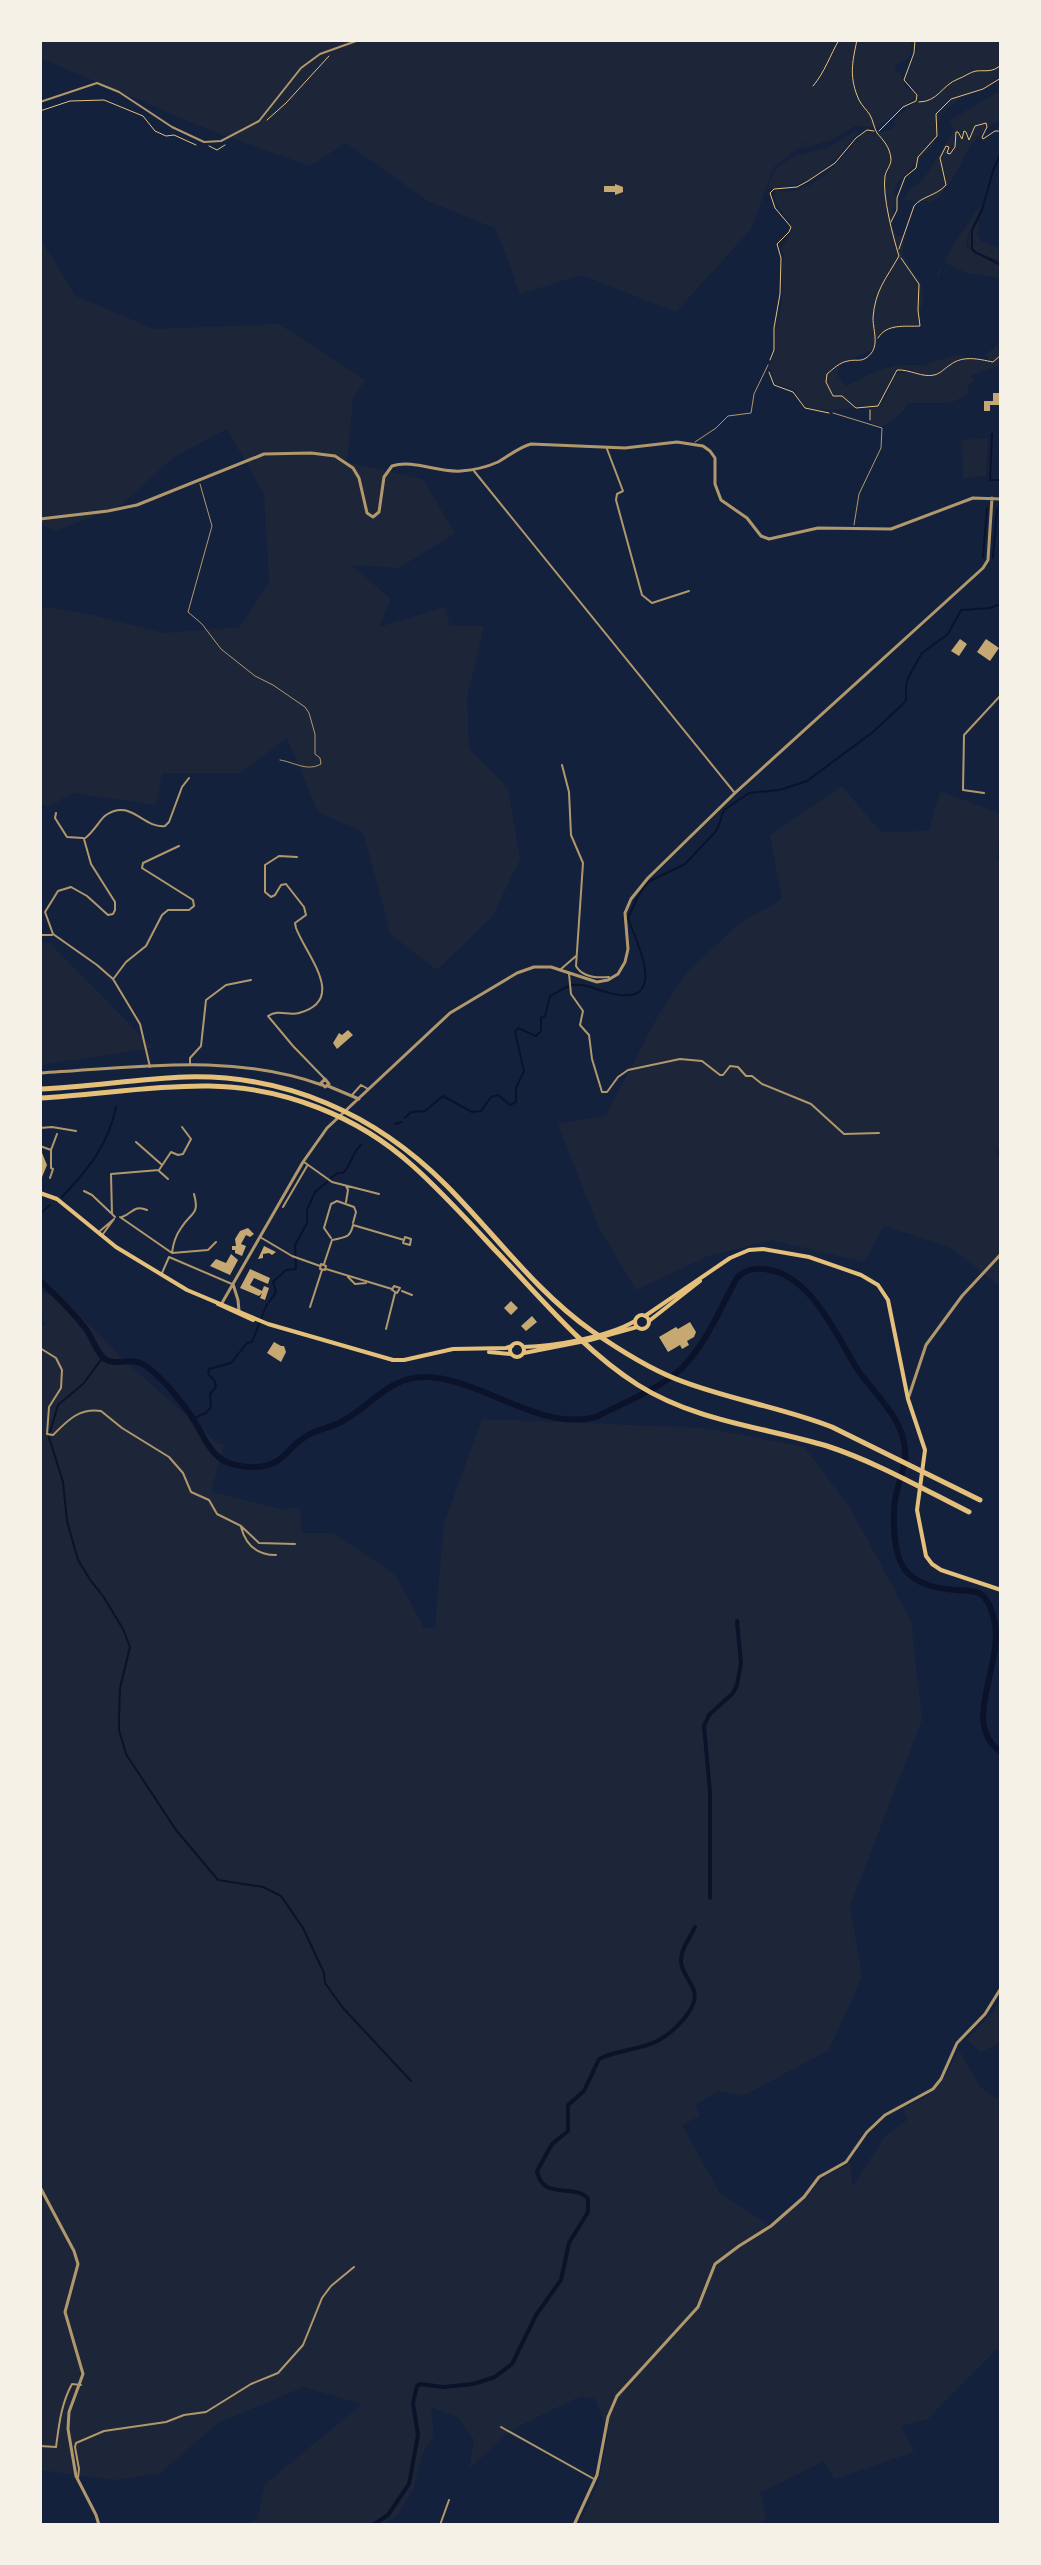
<svg xmlns="http://www.w3.org/2000/svg" width="1041" height="2565" font-family="'Sofia Sans Condensed',sans-serif">
	<style>
		.green { fill: #1d2539 }
		.lines { fill: none; stroke-linecap: round; stroke-linejoin: round }
		.stream { stroke: #0b132b; stroke-width: 2 }
		.canal { stroke: #0b132b; stroke-width: 4 }
		.river { stroke: #0b132b; stroke-width: 6 }
		.building { fill: #c6a872 }
		.path { stroke: #e5c07b; stroke-width: 1 }
		.service { stroke: #b1986c; stroke-width: 1 }
		.minor { stroke: #b1986c; stroke-width: 2 }
		.tertiary { stroke: #b1986c; stroke-width: 3 }
		.primary { stroke: #e5c07b; stroke-width: 4 }
		.motorway { stroke: #e5c07b; stroke-width: 5 }
	</style>
	<rect width="100%" height="100%" fill="#14213d"/>
	<path class="green" d="M40,40H909C914,54 909,62 896,64L894,70L901,73L904,86L914,92L916,97L879,127L855,126L832,140L799,149L812,137L773,168L752,228L676,312L581,275L520,294L496,229L428,201L346,143L310,166L217,133L40,58Z
		M916,40H1001V79L962,97L940,115L934,144L897,183L894,194L896,196C896,210 888,223 897,236H905L902,254C910,268 924,281 923,298C922,308 917,314 920,325L888,330L879,335C872,364 842,349 837,375L846,386L879,370L897,365H925L951,356L964,355L946,368L965,359L992,362L985,355L1001,342V365L972,375L971,377L975,378L968,387L967,395L950,403H909L901,413L882,427L871,422V408L879,407C900,381 881,368 922,374L907,369H896L878,406C854,405 822,416 803,404L793,389L776,384L769,367L776,349L775,334L780,315L783,287L781,269L785,256L781,249L793,229C790,216 777,211 774,196L776,190C816,199 841,156 865,132C875,133 889,133 896,125L894,120C902,108 919,107 918,93L909,84L906,78L917,50Z
		M1001,90V120C996,123 989,126 984,130C961,151 957,185 931,203C921,198 911,204 904,199L910,189L923,180L954,130L950,120Z
		M854,132H858C842,153 821,178 794,185C786,188 777,187 768,189C773,158 799,155 826,148C836,144 845,138 854,132Z
		M981,204C978,220 968,229 966,246L974,253L1001,266V278L966,273L944,262L939,277L936,276L953,246Z
		M980,221L977,233L981,241L1001,248V261L976,252L968,244L972,230Z
		M40,238L76,296L154,329L279,324L365,380L353,399L347,462L423,479L455,533L399,568L351,565L391,599L379,627L445,607L450,626H484L467,697L469,749L508,788L520,859L492,917L437,970L391,935L363,832L318,812L287,738L240,773H162L156,805L73,793L48,807L40,803V610L47,607L92,615L164,633L240,627L269,582L264,494L227,429L174,457L120,506L56,531L40,525Z
		M988,438L986,476L963,478L962,440Z
		M842,786L881,832L929,831L940,791L1001,814L997,859L1001,865V1146L996,1152L1001,1159V1287L950,1247L884,1226L864,1262L772,1240L708,1256L636,1290L598,1226L558,1124L606,1115L658,1016L686,973L740,923L782,899L770,835Z
		M40,942L51,944L153,1048L40,1065Z
		M40,1292L65,1300L126,1362L219,1444H224L211,1492L279,1509L300,1508L302,1533H333L396,1575L424,1628L435,1627L444,1524L482,1419L705,1428L804,1447L851,1509L911,1621L922,1720L850,1906L862,1977L829,2050L743,2096L718,2091L695,2105L700,2116L682,2125L720,2193L772,2227L806,2198L824,2177L851,2163L852,2187L886,2135L907,2120L903,2107C938,2096 943,2080 959,2050L980,2087L997,2099L1001,2098V2350H996L928,2419L901,2426L914,2452L834,2479L824,2461L760,2493L766,2517L761,2525H579L599,2482L608,2433L595,2399L581,2396L511,2430L469,2469L474,2440L457,2417L431,2407L434,2437L422,2454L414,2487L397,2516L383,2525H239L257,2520L265,2484L362,2404L304,2387L218,2423L159,2474L114,2480L40,2470V1326L46,1325L40,1313Z
		M1001,1997V2042L981,2052L967,2040L990,2015Z"/>
	<g class="lines">
		<path class="stream" d="M1001,152L993,171L982,210L972,230V249L975,252L1001,265
			M992,434L990,480H1000L1001,446
			M983,557L987,508
			M993,558L997,509
			M405,1118L411,1112L425,1111L443,1096L472,1112L481,1111L491,1097L498,1095L510,1105L516,1102V1088L524,1071L515,1032L518,1028L536,1036L541,1031V1018L545,1016L550,996C556,993 565,987 572,985C588,983 600,992 614,994C669,1005 637,944 628,918L638,896L648,882L685,864L717,830L724,810L749,793L780,790L807,781L873,732L903,704L906,700V685L909,676L922,653L948,634L961,610L990,608L1001,604
			M395,1124L402,1122
			M331,1178L338,1173H343C351,1166 351,1154 361,1145
			M62,1197C88,1169 108,1146 116,1107
			M40,1214L50,1205
			M269,1302L276,1292L273,1282L286,1270L296,1269L295,1245L307,1223V1210L315,1192L327,1182
			M192,1419L206,1413L211,1407L210,1394L216,1387L214,1380L208,1374L209,1369L231,1363L247,1343L252,1342L267,1304
			M50,1432L58,1405L83,1384L103,1357
			M49,1437L63,1482L67,1521L78,1560L91,1581L103,1596L123,1629L130,1647L120,1688L119,1718V1730L126,1754L176,1830L218,1880L263,1887L281,1896L303,1928L324,1973L325,1983L343,2008L411,2081"/>
		<path class="canal" d="M710,1898V1792L704,1726L709,1715L733,1693L737,1685L741,1663L737,1621
			M373,2525L388,2515L409,2484L418,2435L413,2403L417,2386L420,2384L443,2387L473,2384L495,2377L512,2364L536,2315L561,2280L569,2243L588,2212V2199C575,2182 543,2202 537,2171L552,2144L568,2131V2105L584,2091L599,2059C619,2049 645,2050 664,2037C676,2029 699,2007 694,1991C691,1981 682,1973 681,1962C680,1950 690,1938 695,1927"/>
		<path class="river" d="M40,1281C57,1296 72,1311 86,1329C93,1338 96,1353 105,1359C118,1368 132,1353 150,1369C165,1381 179,1399 190,1414C210,1445 211,1467 255,1467C282,1467 286,1449 305,1437C315,1430 328,1428 339,1423C370,1408 389,1375 427,1377C483,1379 539,1432 596,1417C621,1404 663,1387 682,1368C707,1343 720,1308 737,1278C744,1270 753,1268 764,1269C810,1273 835,1333 856,1367C873,1394 902,1415 905,1449C907,1463 900,1477 897,1491C892,1508 893,1547 901,1563C911,1584 935,1589 957,1590C964,1591 974,1590 981,1594C987,1598 991,1609 993,1615C1008,1661 958,1722 1001,1752"/>
	</g>
	<path class="building" d="M615,184L623,187V192L615,195V192H604V186H615Z
		M993,393H1001V405H990V411H984V401H993Z
		M960,639L967,644L959,656L951,651Z
		M986,639L999,648L990,661L977,652Z
		M348,1030L353,1035L337,1049L333,1043L339,1033L342,1035Z
		M40,1148L47,1165L40,1182Z
		M248,1228L254,1234L250,1237L246,1235L241,1244L246,1246L242,1256L235,1253V1250H232V1246H236L235,1239L240,1231Z
		M264,1246L276,1252L272,1255L269,1253L263,1254V1258L258,1259Z
		M231,1254L238,1260L230,1275L210,1266L216,1259L226,1263Z
		M250,1269L270,1278L268,1284L254,1278L250,1285L262,1291L264,1286L269,1288L265,1300L260,1298L262,1293L259,1296L240,1288Z
		M511,1301L518,1308L511,1315L504,1308Z
		M532,1316L537,1322L526,1331L521,1326Z
		M690,1322L696,1332L694,1337L687,1341L689,1345L682,1349L680,1345L668,1352L659,1337L676,1327L678,1329Z
		M274,1342L281,1346H284L286,1352L281,1362L267,1353Z"/>
	<g class="lines">
		<path class="path" d="M857,40C852,63 849,78 859,100C862,106 867,110 870,115C873,120 874,128 877,133C883,140 890,147 891,159C891,166 886,170 885,176C882,195 893,237 899,256C886,279 875,290 873,318C873,332 881,348 866,358C860,362 855,359 848,361C840,362 833,369 827,374L826,382L833,396H842L856,408L878,406L897,370C909,369 923,378 934,375C940,374 945,368 950,365C963,355 978,359 993,362L1001,355
			M813,86C825,72 830,55 839,40
			M919,102C938,102 942,85 958,79C964,77 970,72 976,71C986,70 992,73 1001,65
			M40,111L70,101L104,100L143,116L155,131L166,136L174,135L196,145
			M267,120L286,103L329,56
			M879,131L903,107L916,101L917,95L904,80L914,53L915,40
			M209,146L217,150L225,145
			M891,222L897,210V198L905,177L916,168L918,157L937,136L936,114L951,99L983,89L1001,78
			M899,249L914,206C922,196 936,196 946,185L940,158L946,146L949,147L947,153L950,154L955,147L956,132H958L962,139L964,131L966,132L969,140L975,126L986,123L987,127L982,137L983,139L995,131H1001
			M878,338C887,323 905,327 920,326L918,310L919,284L901,258
			M770,360L774,350V328L780,294L781,258L777,244L789,232L791,227L775,208L770,193L774,189L797,187L808,181L835,163L856,138L867,130L874,131
			M769,372L774,385L793,392L805,408L829,413
			M870,420V410"/>
		<path class="service" d="M833,413L882,428L881,448L859,494L854,525
			M695,442L716,428L728,416L751,413L754,394L768,365
			M200,484L212,526L188,612L202,624L221,649L255,676L273,685L305,707L309,713L315,734V754L320,758L321,764C307,772 294,762 280,760"/>
		<path class="minor" d="M40,102L97,83L119,92L172,127L204,142L221,141L259,121L301,68L320,54L359,40
			M607,449L623,491L617,494L616,500L642,595L652,603L689,591
			M474,471L734,792
			M562,765L569,792L571,835L583,863L576,966C582,977 598,978 609,977
			M984,793L963,790L964,735L1001,695
			M56,813L55,818L67,837L83,838
			M297,857L279,856L265,865V892L271,897L275,895L281,885L286,884L304,907L306,915L295,923L296,928C306,955 348,1000 299,1013C288,1016 279,1009 268,1016L293,1046L325,1079
			M40,935H52
			M561,969L576,956
			M569,974L571,994L583,1011L580,1025L589,1035L592,1059L602,1092H607L618,1077L628,1070L680,1059L702,1061L720,1075H723L730,1066L738,1067L746,1076H752L762,1084L811,1104L844,1134L879,1133
			M114,978L126,962L146,946L162,915L168,910H189L194,906L193,900L142,868L143,863L179,846
			M190,1064V1058L201,1046L206,1000L226,985L251,980
			M150,1067L140,1024L113,979L97,965L53,934L45,912L58,891L71,887L87,896L108,915L113,914L115,910V902L91,864L84,839C94,832 100,819 106,815C131,798 143,829 165,826L169,822L182,787L189,778
			M352,1095L361,1085L368,1089
			M40,1128L52,1127L76,1131
			M136,1142L161,1164
			M40,1146L51,1150L57,1134
			M304,1162L332,1182L379,1194
			M159,1171L168,1179
			M50,1178L53,1169L51,1168V1150
			M346,1186L348,1190L346,1202
			M84,1191L92,1195L111,1213
			M194,1194C200,1215 191,1212 181,1228C176,1235 173,1244 172,1253L208,1250L216,1242
			M283,1207L307,1166
			M115,1217L112,1214L111,1174L159,1170L171,1152L178,1155L183,1154L191,1139L182,1127
			M120,1217L172,1253
			M122,1217C132,1214 134,1204 147,1210
			M100,1231L114,1219L103,1234
			M260,1237L292,1256L320,1266
			M331,1238L324,1228L331,1204L337,1201L354,1207L356,1212L353,1223
			M321,1264L326,1266L325,1270L320,1269Z
			M324,1264L332,1240C344,1237 350,1239 353,1225L404,1240L403,1243L410,1245L411,1239L405,1237L404,1240
			M326,1269L392,1289
			M162,1273L169,1257L232,1284
			M348,1277L355,1284L366,1283
			M394,1286L400,1288L397,1293L392,1290Z
			M402,1291L412,1295
			M310,1307L322,1270
			M386,1329L395,1293
			M40,1348L56,1358L62,1370L61,1388L49,1407L47,1434L53,1435C68,1420 79,1408 101,1411L122,1428L169,1457L183,1473L191,1492L209,1500L217,1514L241,1526L259,1543L295,1544
			M241,1527C246,1546 258,1555 276,1555
			M501,2427L594,2479
			M40,2446L56,2447C59,2425 61,2404 72,2384L81,2385
			M78,2478L79,2469L75,2447L76,2443L104,2431L166,2422L184,2415L206,2412L251,2384L278,2373L303,2345L322,2298L331,2286L354,2267
			M440,2525L449,2500"/>
		<path class="tertiary" d="M40,519L108,511L137,505L264,454L311,453L335,456L353,468L359,478L367,513L373,517L379,512L384,477L392,466C413,459 438,473 461,471C473,470 487,467 498,462C509,456 519,447 531,444L625,448L677,442L703,446L710,451L715,458V484L721,500L747,518L761,536L769,539L818,528L891,529L973,498L1001,499
			M40,1073C133,1068 232,1052 322,1085
			M325,1079L329,1084L325,1087L321,1083Z
			M328,1086L359,1099
			M233,1284L238,1300L239,1311
			M222,1303L303,1162L327,1128L450,1013L517,973L534,967H551L597,982L608,980L618,974L625,962L628,949L625,913L631,899L648,878L735,793L983,568L988,560L992,498
			M909,1396L926,1345L962,1296L1001,1254
			M40,2187L74,2251L78,2264L65,2312L83,2374L69,2412L68,2429L76,2476L96,2515L99,2525
			M574,2525L597,2475L608,2417L617,2396L698,2307L715,2264L739,2246L771,2226L804,2197L819,2177L846,2162L867,2132L885,2115L933,2089L941,2079L957,2043L985,2014L1001,1988"/>
		<path class="primary" d="M40,1193L57,1199L116,1247L187,1290L268,1324L393,1360
			M218,1304L253,1320
			M635 1322a7 7 0 1 1 14 0a7 7 0 1 1-14 0Z
			M645,1316L730,1258L749,1250L763,1249L809,1257L861,1275L878,1285L888,1300L908,1399L925,1450L917,1510L926,1556L932,1564L941,1570L1001,1590
			M649,1321L700,1281
			M510 1350a7 7 0 1 1 14 0a7 7 0 1 1-14 0Z
			M523,1347C555,1346 608,1337 635,1321
			M489,1352L511,1354
			M524,1353L590,1340L637,1327
			M392,1360H404L453,1349L506,1348L512,1346"/>
		<path class="motorway" d="M40,1089C88,1087 137,1079 185,1077C286,1074 375,1114 446,1185C494,1233 536,1292 592,1331C618,1349 646,1367 676,1379C726,1399 781,1407 832,1427L980,1500
			M40,1098C96,1095 153,1085 209,1086C283,1087 358,1116 413,1166C443,1193 470,1223 497,1252C542,1299 583,1350 638,1385C695,1421 763,1427 827,1446C876,1462 923,1489 969,1512"/>
	</g>
	<rect width="1041" height="2565" fill="none" stroke="#f6f1e7" stroke-width="84"/>
</svg>
